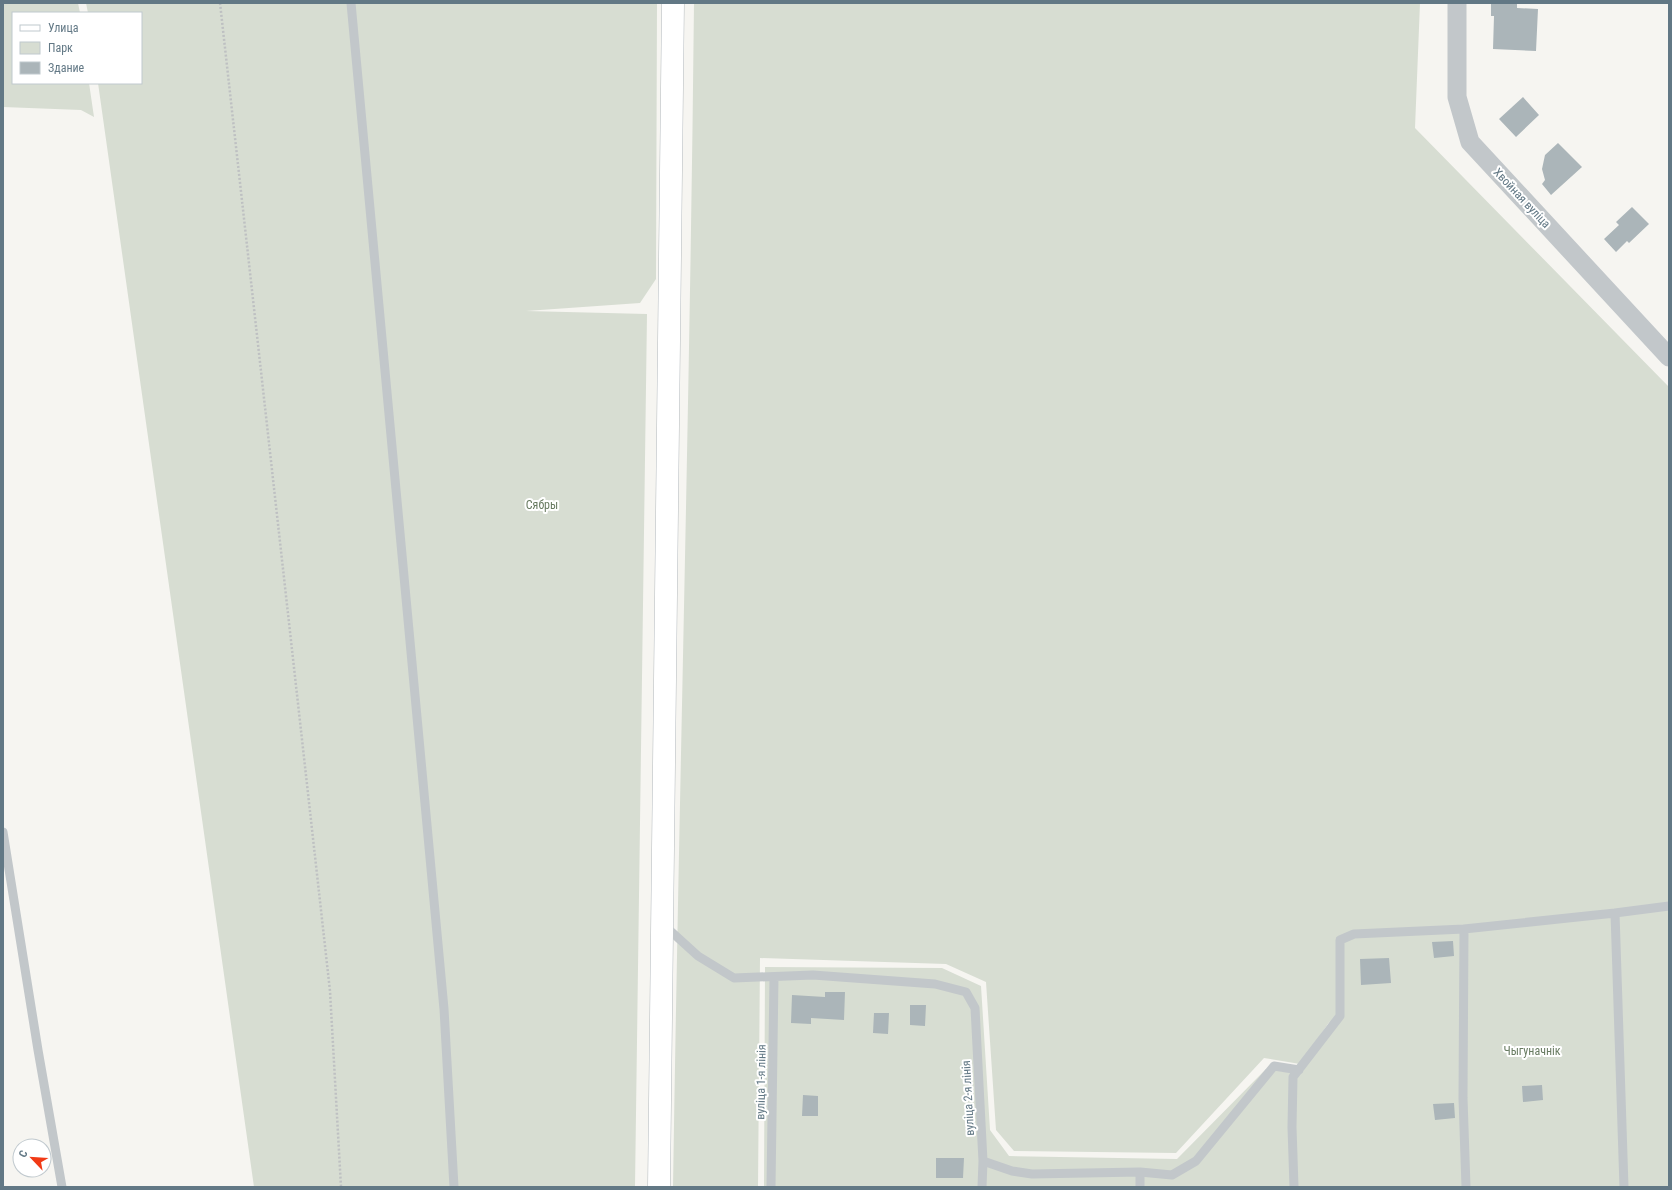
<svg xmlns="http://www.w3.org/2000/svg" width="1672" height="1190" font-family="'Roboto Condensed',sans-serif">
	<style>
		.green { fill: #d7ddd2 }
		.building { fill: #abb5b9 }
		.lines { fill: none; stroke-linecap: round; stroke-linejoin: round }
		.secondary-casing { stroke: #b4babe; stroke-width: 23 }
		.path { stroke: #bec0c2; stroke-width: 2.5; stroke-dasharray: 2 2; stroke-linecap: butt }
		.lane { stroke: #c2c7ca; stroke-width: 9 }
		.street { stroke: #c2c7ca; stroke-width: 19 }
		.secondary { stroke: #fff; stroke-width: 22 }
		.labels { text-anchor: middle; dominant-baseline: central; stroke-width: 4; stroke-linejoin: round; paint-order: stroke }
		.street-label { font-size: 12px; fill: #627885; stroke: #fff }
		.park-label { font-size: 12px; fill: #687b61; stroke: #fff }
	</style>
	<rect width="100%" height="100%" fill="#f6f5f1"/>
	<path class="green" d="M3,3H78L80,13H13V83H89L94,117L81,110L3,107Z
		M86,3H657L656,279L640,303L526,311L647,314L635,1187H254L98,83H141V13H88Z
		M694,3H1420L1415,128L1669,387V1187H764L765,967L942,968L981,986L990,1130L1009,1156L1177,1159L1266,1069L1301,1074L1330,1021L1300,1064L1264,1058L1176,1153L1014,1151L996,1130L986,982L946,964L760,958L758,1187H673C679,792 690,398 694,3Z"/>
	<path class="building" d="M1491,3H1517V8L1538,9L1536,51L1493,49L1494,16H1491Z
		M1523,97L1539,115L1516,137L1499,119Z
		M1558,143L1582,167L1551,195L1542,184L1545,180L1542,169L1545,155Z
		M1632,207L1649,224L1629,243L1627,241L1616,252L1604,239L1619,225L1616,222Z
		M1453,941L1454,956L1434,958L1432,942Z
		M1389,958L1391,983L1361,985L1360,959Z
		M825,992H845L844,1020L811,1018V1024L791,1023L792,995L825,997Z
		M910,1005H926L925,1026L910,1025Z
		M874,1013H889L888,1034L873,1033Z
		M1542,1085L1543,1100L1523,1102L1522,1086Z
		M803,1095L818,1096V1116H802Z
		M1454,1103L1455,1118L1435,1120L1433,1104Z
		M936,1158H964L963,1178H936Z"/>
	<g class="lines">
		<g class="secondary-casing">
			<path id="secondary" d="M659,1187L673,3"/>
		</g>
		<path class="path" d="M220,3L330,991L341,1187"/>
		<path class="lane" d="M351,3L444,1009L454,1187
			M3,832L38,1050L62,1187
			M1615,913L1669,906
			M665,926L698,956L734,978L813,975L935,984L966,992L975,1008L983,1161L982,1187
			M983,1161L1012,1171L1032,1174L1140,1172L1172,1175L1196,1161L1274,1066L1299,1070
			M1140,1172V1187
			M771,1187L774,977
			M1294,1187L1292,1127L1293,1077L1340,1016V940L1354,934L1464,929
			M1466,1187L1463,1098L1464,929L1615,913L1624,1187"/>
		<path class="street" d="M1457,3V97L1470,142L1669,357"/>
		<use href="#secondary" class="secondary"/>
	</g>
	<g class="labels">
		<g class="street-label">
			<text transform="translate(1522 198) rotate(47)">Хвойная вуліца</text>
			<text transform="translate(761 1082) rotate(-89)">вуліца 1-я лінія</text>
			<text transform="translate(968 1098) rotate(-93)">вуліца 2-я лінія</text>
		</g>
		<g class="park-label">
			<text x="542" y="505">Сябры</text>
			<text x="1532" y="1051">Чыгуначнік</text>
		</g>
	</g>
	<rect width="1672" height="1190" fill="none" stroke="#627885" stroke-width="8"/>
	<rect x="12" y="12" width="130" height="72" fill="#ffffff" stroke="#c0c9ce"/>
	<rect x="20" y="25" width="20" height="6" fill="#ffffff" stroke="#c0c9ce"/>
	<text x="48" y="32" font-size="12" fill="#627885">Улица</text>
	<rect x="20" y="42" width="20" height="12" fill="#d7ddd2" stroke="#c0c9ce"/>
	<text x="48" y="52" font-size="12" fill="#627885">Парк</text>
	<rect x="20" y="62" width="20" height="12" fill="#abb5b9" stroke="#c0c9ce"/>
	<text x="48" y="72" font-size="12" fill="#627885">Здание</text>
	<g transform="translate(32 1158) rotate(295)"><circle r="19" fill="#ffffff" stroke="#c0c9ce"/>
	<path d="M0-3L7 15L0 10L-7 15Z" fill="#f13a16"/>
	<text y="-6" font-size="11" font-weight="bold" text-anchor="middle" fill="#627885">С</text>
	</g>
</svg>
